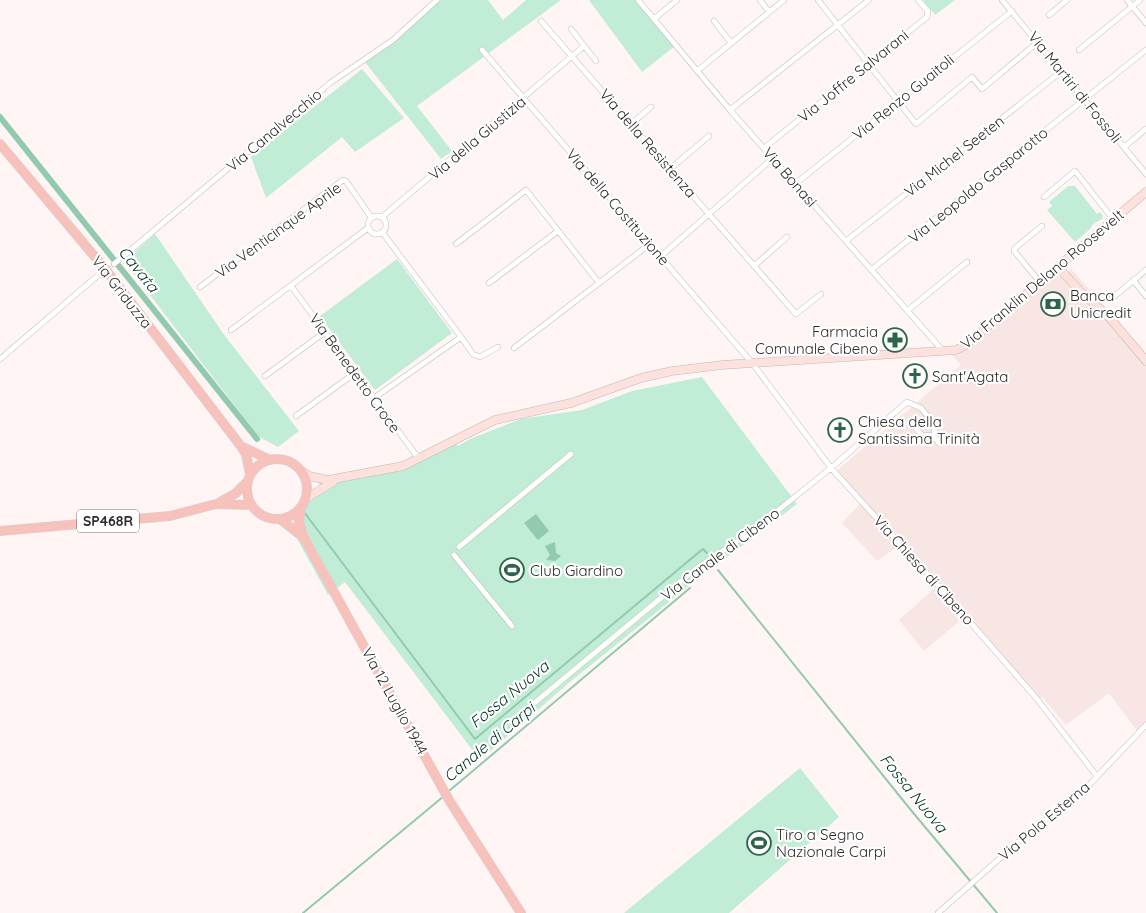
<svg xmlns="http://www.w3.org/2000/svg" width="1146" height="913" font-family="Quicksand,sans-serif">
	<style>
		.built { fill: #f7e6e3 }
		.green { fill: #c1edd6 }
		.water { fill: #92caaf }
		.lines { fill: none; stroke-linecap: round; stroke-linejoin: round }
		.stream { stroke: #92caaf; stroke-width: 2 }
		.canal { stroke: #92caaf; stroke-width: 6 }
		.street-casing { stroke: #c1b9b7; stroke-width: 6 }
		.secondary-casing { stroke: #c1b9b7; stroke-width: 9 }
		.primary-casing { stroke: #d5d5d4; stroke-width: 10 }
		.street { stroke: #fff; stroke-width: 5 }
		.secondary { stroke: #fce1dd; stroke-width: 8 }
		.primary { stroke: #f8c2bc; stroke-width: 9 }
		.labels { text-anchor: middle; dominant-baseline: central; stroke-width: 4.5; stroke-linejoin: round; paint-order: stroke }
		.shield { fill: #fff; stroke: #6d6b6a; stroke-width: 1 }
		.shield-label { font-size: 14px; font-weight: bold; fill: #2e2b2a }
		.street-label { font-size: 15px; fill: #2e2b2a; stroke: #fff }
		.poi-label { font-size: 15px; fill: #2e2b2a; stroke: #fff; text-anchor: start }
		.water-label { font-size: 16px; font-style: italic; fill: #013220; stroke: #fff }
	</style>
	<rect width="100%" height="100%" fill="#fef5f4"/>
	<path class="built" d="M1058,267L1065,275L1071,269L1146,353V724L1138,732L1109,693L1066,725L1042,697L1039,699L964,617L924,651L899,620L936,587L898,546L877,561L842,523L861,503L833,474L961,365L951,354L972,346L1018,307Z"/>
	<path class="green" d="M439,0H488L503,20L526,0H561L417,106L452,151L441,159L365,62Z
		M589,0H636L675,46L642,72Z
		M923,0H955L935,15Z
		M362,69L404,118L355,152L342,137L266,198L251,157Z
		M1068,186H1075L1097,214L1100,212L1103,216L1102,219L1093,224L1090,229L1075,242L1047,210L1052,206L1049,202Z
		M155,234L225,336L299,431L278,447L258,436L124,261Z
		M397,259L452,333L375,390L320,316Z
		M702,377L797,504L685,589L570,682L480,760L345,582L328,595L295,535L309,500L318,492L320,478L408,462L452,438L458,446L470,439L521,419L582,410L632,391Z
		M800,768L839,817L729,913H624Z"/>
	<path class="water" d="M536,514L549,531L538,540L524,523Z
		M555,542L556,553L561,556L555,561L546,560L550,555L545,546Z"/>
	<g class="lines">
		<path class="stream" d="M304,512L475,739L698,553L703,549L707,553
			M718,570L910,809L997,913
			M449,791L690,588
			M303,913L444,796"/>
		<path class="canal" d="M0,117L257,439"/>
		<g class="street-casing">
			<path id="street" d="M638,0L730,110L944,352
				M760,0L769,12
				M818,0L916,124L972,77L982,89L1038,42
				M1002,0L1146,174
				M1127,0L1146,23
				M1049,15L1067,0
				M654,19L677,0
				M541,21L796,314L821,294
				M714,21L731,43
				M571,29L596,61
				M482,50L753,364L831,468L943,591L1037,699L1096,775
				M1079,50L1140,0
				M697,71L784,0
				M730,110L869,0
				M631,124L651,107
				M1124,147L1146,129
				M764,148L927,17L928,11L918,0
				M670,169L709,136
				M795,184L1012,11
				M1044,197L1075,171L1113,219
				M368 225a9 9 0 1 1 18 0a9 9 0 1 1-18 0Z
				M382,217L584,46
				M846,241L1062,71
				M456,244L526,190L599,283
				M661,256L773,158
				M114,264L330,83L393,40L437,0
				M754,266L787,237
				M871,270L1146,50
				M1133,280L1146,296
				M1040,282L1014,251L1015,248L1042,226
				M489,283L558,231
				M291,286L419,459
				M200,287L343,180L346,181L371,217
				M1110,300L1146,270
				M908,310L967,262
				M231,330L368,228
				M461,337L473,354L480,357L498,347
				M514,348L650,244
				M0,359L102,272
				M265,376L325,332
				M374,398L461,337L382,232
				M296,416L355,373
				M910,422L922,435L934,436
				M459,547L571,454
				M454,555L512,626
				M532,705L697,568L751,532L831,468L907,402L921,408L935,425L934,436L939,443
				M938,913L1025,836L1089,785L1146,725"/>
		</g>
		<g class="secondary-casing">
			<path id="secondary" d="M1058,267L1080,291L1109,317L1146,361
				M299,469L309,476L328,480L403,466L495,420L571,403L641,378L672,371L722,365L956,350L966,345L1146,192
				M305,499L333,482"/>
		</g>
		<g class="primary-casing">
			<path id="primary" d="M0,144L106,270L240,445L246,454L250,474
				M243,447L270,460
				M247 489a30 30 0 1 1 60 0a30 30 0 1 1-60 0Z
				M220,502L236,493L247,482
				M301,507L299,522L304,538L449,800L521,913
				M280,519L303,537
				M0,531L170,516L216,504L251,505"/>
		</g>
		<use href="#street" class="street"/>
		<use href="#secondary" class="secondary"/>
		<use href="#primary" class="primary"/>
	</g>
	<defs>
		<g id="bank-ring" transform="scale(1.25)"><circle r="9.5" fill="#fff" stroke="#2c644c" stroke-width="1.5"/><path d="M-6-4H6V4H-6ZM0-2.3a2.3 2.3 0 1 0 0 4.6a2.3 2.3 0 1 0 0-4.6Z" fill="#2c644c"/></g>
		<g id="pharmacy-ring" transform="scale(1.25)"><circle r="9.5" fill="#fff" stroke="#2c644c" stroke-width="1.5"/><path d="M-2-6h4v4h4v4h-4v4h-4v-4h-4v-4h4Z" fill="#2c644c"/></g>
		<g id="church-ring" transform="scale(1.25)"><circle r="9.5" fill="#fff" stroke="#2c644c" stroke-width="1.5"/><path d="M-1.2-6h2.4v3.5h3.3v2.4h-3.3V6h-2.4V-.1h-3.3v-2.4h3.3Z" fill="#2c644c"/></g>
		<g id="stadium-ring" transform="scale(1.25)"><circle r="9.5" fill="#fff" stroke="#2c644c" stroke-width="1.5"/><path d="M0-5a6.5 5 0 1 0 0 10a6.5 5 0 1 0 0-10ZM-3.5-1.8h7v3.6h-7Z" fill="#2c644c"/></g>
	</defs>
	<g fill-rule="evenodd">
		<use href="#bank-ring" x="1053" y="304"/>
		<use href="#pharmacy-ring" x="895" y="340"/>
		<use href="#church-ring" x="915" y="376"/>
		<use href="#church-ring" x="840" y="430"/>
		<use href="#stadium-ring" x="512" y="570"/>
		<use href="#stadium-ring" x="759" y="843"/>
	</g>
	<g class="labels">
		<rect class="shield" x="77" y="509.5" width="62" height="23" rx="4"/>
		<g class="shield-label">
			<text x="108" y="521">SP468R</text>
		</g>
		<g class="street-label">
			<text transform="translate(853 76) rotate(-39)">Via Joffre Salvarani</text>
			<text transform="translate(1075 87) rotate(51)">Via Martiri di Fossoli</text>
			<text transform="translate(903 97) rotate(-39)">Via Renzo Guaitoli</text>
			<text transform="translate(274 130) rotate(-40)">Via Canalvecchio</text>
			<text transform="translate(477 138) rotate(-40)">Via della Giustizia</text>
			<text transform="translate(648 143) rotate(49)">Via della Resistenza</text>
			<text transform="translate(954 156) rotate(-38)">Via Michel Seeten</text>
			<text transform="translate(790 177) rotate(49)">Via Bonasi</text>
			<text transform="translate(978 185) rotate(-39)">Via Leopoldo Gasparotto</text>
			<text transform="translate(618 207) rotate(49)">Via della Costituzione</text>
			<text transform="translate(278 230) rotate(-36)">Via Venticinque Aprile</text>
			<text transform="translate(1042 279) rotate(-40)">Via Franklin Delano Roosevelt</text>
			<text transform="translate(122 292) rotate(52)">Via Griduzza</text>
			<text transform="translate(355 373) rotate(54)">Via Benedetto Croce</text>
			<text transform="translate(720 554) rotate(-37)">Via Canale di Cibeno</text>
			<text transform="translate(924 570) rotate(48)">Via Chiesa di Cibeno</text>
			<text transform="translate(395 701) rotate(61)">Via 12 Luglio 1944</text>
			<text transform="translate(1044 821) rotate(-40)">Via Pola Esterna</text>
		</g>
		<g class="poi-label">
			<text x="1070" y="295">Banca<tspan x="1070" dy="17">Unicredit</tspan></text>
			<text x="878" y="331" text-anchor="end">Farmacia<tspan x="878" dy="17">Comunale Cibeno</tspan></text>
			<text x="932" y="376">Sant'Agata</text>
			<text x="858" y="421">Chiesa della<tspan x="858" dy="17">Santissima Trinità</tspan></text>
			<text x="530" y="570">Club Giardino</text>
			<text x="776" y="834">Tiro a Segno<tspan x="776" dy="17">Nazionale Carpi</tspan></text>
		</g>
		<g class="water-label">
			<text transform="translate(139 269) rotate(51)">Cavata</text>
			<text transform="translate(509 694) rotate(-39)">Fossa Nuova</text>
			<text transform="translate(489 742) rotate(-40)">Canale di Carpi</text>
			<text transform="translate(914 793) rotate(51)">Fossa Nuova</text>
		</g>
	</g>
</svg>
